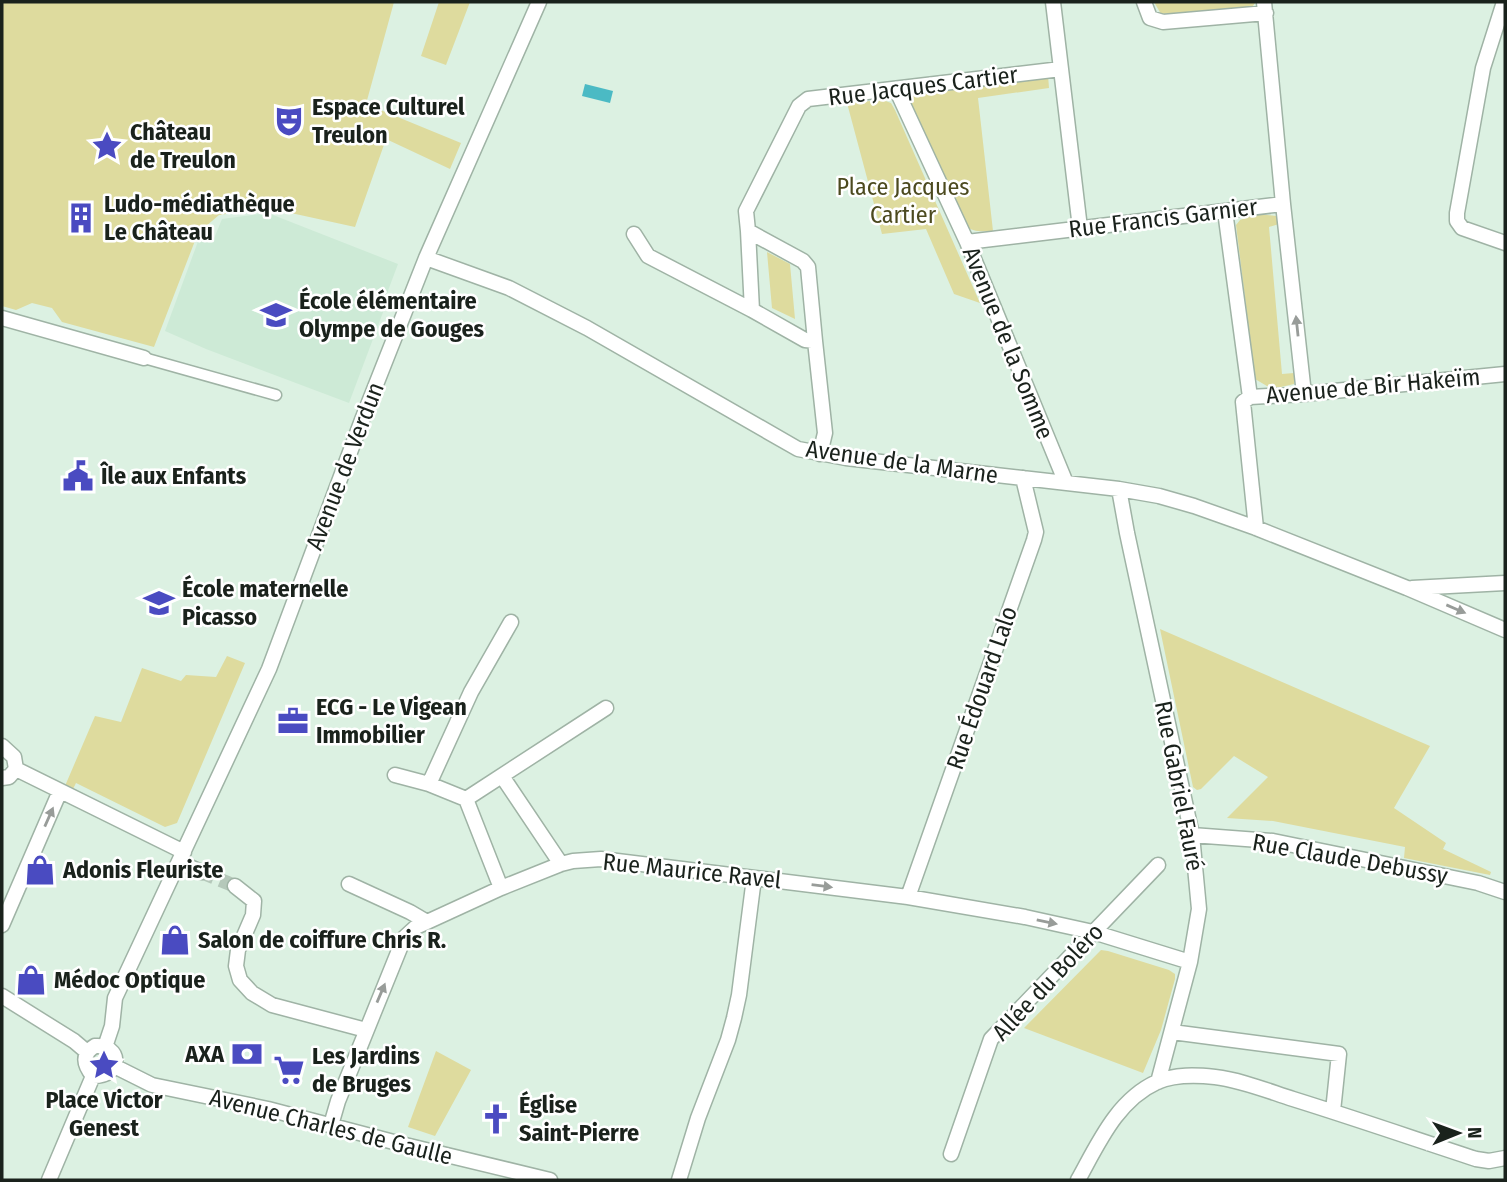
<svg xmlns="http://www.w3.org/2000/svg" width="1507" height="1182" font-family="'Fira Sans Condensed',sans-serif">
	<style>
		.built { fill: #cdead6 }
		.green { fill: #dedb9e }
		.water { fill: #4bbac4 }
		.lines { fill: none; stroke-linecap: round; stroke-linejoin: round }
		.minor-tunnel { stroke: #b5c8ba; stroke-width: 14; stroke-dasharray: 14 7; stroke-linecap: butt }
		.pedestrian-casing { stroke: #9fb3a5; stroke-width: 13 }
		.minor-casing { stroke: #9fb3a5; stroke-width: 17 }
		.pedestrian { stroke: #fff; stroke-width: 10 }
		.minor { stroke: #fff; stroke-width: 14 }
		.oneway { fill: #989c99 }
		.labels { text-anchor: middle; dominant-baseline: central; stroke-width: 5; stroke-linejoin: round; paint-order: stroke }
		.street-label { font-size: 24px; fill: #1a221c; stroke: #fff }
		.poi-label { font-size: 24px; font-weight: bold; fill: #1a221c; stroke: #fff; text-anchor: start }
		.park-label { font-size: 24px; fill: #4c4a1f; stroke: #fff }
	</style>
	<rect width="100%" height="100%" fill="#dcf1e2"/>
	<path class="built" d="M268,213L398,264L386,296L388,299L349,403L206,349L165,331L200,236L213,241L222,219Z"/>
	<path class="green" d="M2,2H394L366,104L461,143L450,169L386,139L355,227L268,208L219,215L198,233L154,347L62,322L52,308L32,303L16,310L2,306Z
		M439,2H470L446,65L421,56Z
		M1154,2H1256L1252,7L1161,14Z
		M1048,75L1049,88L978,98L993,231C983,231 973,233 964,225L911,104V98L915,93Z
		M883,100L891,103L895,110L980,303L954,294L926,229L882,234L847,103Z
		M1257,214L1276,216L1279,224L1269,227L1282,374L1294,373V384L1272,389L1255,379L1236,225L1240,220Z
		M767,252L790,264L795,319L772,308Z
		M1160,629L1430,746L1394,808L1446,843L1443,849L1491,872L1490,875L1404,858L1405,847L1273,821L1227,818L1268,777L1234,756L1201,789L1197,790L1193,787Z
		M227,656L245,663L177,823L165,827L76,783L73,789L65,786L95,716L121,722L142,668L181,681L186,675L216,677Z
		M1101,950L1108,951L1169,970L1175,974V979L1161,1030L1143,1073L1024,1028Z
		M436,1051L471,1070L435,1136L408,1127Z"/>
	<path class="water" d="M585,84L613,91L610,103L582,96Z"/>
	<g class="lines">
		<path class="minor-tunnel" d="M201,872L235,886"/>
		<g class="pedestrian-casing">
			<path id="pedestrian" d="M144,358L276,395"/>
		</g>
		<g class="minor-casing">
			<path id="minor" d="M1053,2L1080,228
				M1144,2L1150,18L1163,22L1266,13
				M1504,2L1483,68L1457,213V221L1462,228L1505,243
				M896,89L967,242L1066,483
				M1283,204L1304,394
				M1225,211L1250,397
				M748,231L746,211L799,106L808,99L1061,69
				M748,231L803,261L808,267L815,341L805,340L752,310Z
				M634,234L648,256L752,310
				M967,242L1283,204L1264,2
				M426,258L509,288L587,328L798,449L846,458L1119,489L1159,496L1194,506L1256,528L1407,588L1505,630
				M2,318L144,358
				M815,341L825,433L820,454
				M1119,489L1127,533L1192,835L1199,909L1190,962L1158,1082
				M1256,528L1243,402L1250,397L1304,394L1505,374
				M1412,588L1505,583
				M2,746L14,757L16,769L9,777L2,778
				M16,769L184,852
				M395,775L429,784L466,799
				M502,776L561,864
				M429,784L471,692L511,622
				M1192,835L1273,841L1478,883L1505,892
				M179,862L201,872
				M349,884L410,912L427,922
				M235,886L254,901L253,915L238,950L236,966L240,980L252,993L272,1005L366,1030
				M501,888L466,799L606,708
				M908,897L1034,540L1036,532L1023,478
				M2,925L60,791
				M2,996L74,1041L87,1052
				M1172,1032L1339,1054L1333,1111
				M95,1046C120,1044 125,1076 93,1076C84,1065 81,1054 95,1046Z
				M105,1047L112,1026L115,998L269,669L362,420L426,258L539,2
				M114,1066L152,1085L268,1109L405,1145L550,1180
				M331,1125L338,1101L404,938L416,927L427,922L501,888L561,864L573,861L601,859L908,897L1025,917L1093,932L1190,962
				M951,1154L991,1039L1158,865
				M49,1180L93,1076
				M679,1180L698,1118L728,1040L734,1018L739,995L754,878
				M1078,1180C1098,1144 1117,1100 1157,1082C1175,1074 1196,1075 1215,1077C1241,1080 1268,1091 1293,1099C1354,1118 1415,1139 1476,1159L1489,1161L1505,1158"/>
		</g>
		<use href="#pedestrian" class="pedestrian"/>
		<use href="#minor" class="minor"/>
	</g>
	<defs><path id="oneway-solid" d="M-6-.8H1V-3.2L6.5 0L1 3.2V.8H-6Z" transform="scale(1.75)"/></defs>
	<g class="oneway">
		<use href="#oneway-solid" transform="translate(1297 326) rotate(-96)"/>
		<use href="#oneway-solid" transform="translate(1456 609) rotate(23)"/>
		<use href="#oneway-solid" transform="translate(49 817) rotate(-66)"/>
		<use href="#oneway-solid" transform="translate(822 886) rotate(7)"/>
		<use href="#oneway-solid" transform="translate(1047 922) rotate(12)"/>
		<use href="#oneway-solid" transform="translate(381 993) rotate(-67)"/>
	</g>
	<defs>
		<g id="theatre-bare" transform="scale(2.415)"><path d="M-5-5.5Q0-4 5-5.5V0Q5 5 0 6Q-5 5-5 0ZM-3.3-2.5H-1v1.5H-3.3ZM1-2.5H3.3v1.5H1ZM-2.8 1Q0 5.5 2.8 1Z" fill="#4a4bc1" stroke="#fff" stroke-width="2.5" paint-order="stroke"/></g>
		<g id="sight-bare" transform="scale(2.415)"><path d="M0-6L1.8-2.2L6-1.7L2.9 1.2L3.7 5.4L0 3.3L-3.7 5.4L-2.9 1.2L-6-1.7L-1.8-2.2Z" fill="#4a4bc1" stroke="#fff" stroke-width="2.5" paint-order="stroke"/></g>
		<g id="building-bare" transform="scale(2.415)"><path d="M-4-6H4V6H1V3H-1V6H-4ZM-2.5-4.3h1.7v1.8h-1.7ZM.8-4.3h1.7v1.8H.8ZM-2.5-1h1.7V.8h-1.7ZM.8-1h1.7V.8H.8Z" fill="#4a4bc1" stroke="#fff" stroke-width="2.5" paint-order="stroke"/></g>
		<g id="school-bare" transform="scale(2.415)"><path d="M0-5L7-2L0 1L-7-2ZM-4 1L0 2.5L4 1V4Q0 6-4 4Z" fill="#4a4bc1" stroke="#fff" stroke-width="2.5" paint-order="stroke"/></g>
		<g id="civic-bare" transform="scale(2.415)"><path d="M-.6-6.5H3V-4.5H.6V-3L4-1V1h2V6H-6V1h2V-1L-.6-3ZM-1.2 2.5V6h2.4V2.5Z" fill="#4a4bc1" stroke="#fff" stroke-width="2.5" paint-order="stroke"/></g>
		<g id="office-bare" transform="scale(2.415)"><path d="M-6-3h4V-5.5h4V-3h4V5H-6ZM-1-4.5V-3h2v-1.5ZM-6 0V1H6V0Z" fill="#4a4bc1" stroke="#fff" stroke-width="2.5" paint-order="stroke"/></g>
		<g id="shop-bare" transform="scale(2.415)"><path d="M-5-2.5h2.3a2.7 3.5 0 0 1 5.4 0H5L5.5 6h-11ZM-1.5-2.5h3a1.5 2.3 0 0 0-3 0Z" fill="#4a4bc1" stroke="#fff" stroke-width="2.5" paint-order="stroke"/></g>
		<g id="bank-bare" transform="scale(2.415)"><path d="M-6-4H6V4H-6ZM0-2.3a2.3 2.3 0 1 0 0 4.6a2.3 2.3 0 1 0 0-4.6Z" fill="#4a4bc1" stroke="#fff" stroke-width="2.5" paint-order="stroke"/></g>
		<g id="supermarket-bare" transform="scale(2.415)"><path d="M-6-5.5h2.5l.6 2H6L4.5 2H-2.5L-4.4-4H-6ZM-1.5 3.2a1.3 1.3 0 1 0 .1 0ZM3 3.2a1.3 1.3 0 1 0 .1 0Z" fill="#4a4bc1" stroke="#fff" stroke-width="2.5" paint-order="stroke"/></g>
		<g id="church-bare" transform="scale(2.415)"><path d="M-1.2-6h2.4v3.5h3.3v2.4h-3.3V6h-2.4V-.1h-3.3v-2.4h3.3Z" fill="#4a4bc1" stroke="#fff" stroke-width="2.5" paint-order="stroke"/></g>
	</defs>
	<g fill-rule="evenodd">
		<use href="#theatre-bare" x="289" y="121"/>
		<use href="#sight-bare" x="107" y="146"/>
		<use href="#building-bare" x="81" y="218"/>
		<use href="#school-bare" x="276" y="315"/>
		<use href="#civic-bare" x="78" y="476"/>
		<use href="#school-bare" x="159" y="603"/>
		<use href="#office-bare" x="293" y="721"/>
		<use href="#shop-bare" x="40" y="870"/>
		<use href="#shop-bare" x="175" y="940"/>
		<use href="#shop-bare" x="31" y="980"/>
		<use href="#bank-bare" x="247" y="1054"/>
		<use href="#sight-bare" x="104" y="1065"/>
		<use href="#supermarket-bare" x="289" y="1070"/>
		<use href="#church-bare" x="496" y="1119"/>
	</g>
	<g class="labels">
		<g class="street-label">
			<text transform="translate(923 86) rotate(-7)">Rue Jacques Cartier</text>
			<text transform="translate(1163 218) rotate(-7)">Rue Francis Garnier</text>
			<text transform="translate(1008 343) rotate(68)">Avenue de la Somme</text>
			<text transform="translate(1373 386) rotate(-5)">Avenue de Bir Hakeïm</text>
			<text transform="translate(902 462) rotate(8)">Avenue de la Marne</text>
			<text transform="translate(345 466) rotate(-69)">Avenue de Verdun</text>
			<text transform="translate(982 688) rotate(-71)">Rue Édouard Lalo</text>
			<text transform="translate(1179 786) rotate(79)">Rue Gabriel Fauré</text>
			<text transform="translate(1350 859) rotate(10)">Rue Claude Debussy</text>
			<text transform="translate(692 871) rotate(6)">Rue Maurice Ravel</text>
			<text transform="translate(1048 982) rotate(-47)">Allée du Boléro</text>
			<text transform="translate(331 1127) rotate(14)">Avenue Charles de Gaulle</text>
		</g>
		<g class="poi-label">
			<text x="312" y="107">Espace Culturel<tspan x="312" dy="28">Treulon</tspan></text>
			<text x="130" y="132">Château<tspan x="130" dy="28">de Treulon</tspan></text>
			<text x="104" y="204">Ludo-médiathèque<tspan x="104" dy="28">Le Château</tspan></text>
			<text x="299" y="301">École élémentaire<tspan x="299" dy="28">Olympe de Gouges</tspan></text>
			<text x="101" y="476">Île aux Enfants</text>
			<text x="182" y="589">École maternelle<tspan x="182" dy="28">Picasso</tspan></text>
			<text x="316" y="707">ECG - Le Vigean<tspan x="316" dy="28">Immobilier</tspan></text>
			<text x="63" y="870">Adonis Fleuriste</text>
			<text x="198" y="940">Salon de coiffure Chris R.</text>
			<text x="54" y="980">Médoc Optique</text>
			<text x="224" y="1054" text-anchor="end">AXA</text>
			<text x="312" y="1056">Les Jardins<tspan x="312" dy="28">de Bruges</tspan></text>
			<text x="104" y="1100" text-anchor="middle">Place Victor<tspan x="104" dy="28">Genest</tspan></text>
			<text x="519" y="1105">Église<tspan x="519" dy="28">Saint-Pierre</tspan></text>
		</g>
		<g class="park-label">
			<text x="903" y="187">Place Jacques<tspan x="903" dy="28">Cartier</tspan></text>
		</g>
	</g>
	<rect width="1507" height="1182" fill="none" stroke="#1a221c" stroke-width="7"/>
	<g transform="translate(1458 1133) rotate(89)" stroke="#ffffff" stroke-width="5" paint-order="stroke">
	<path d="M0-5L12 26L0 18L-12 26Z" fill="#1a221c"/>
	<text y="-10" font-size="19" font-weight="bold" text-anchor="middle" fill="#1a221c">N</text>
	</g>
</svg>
